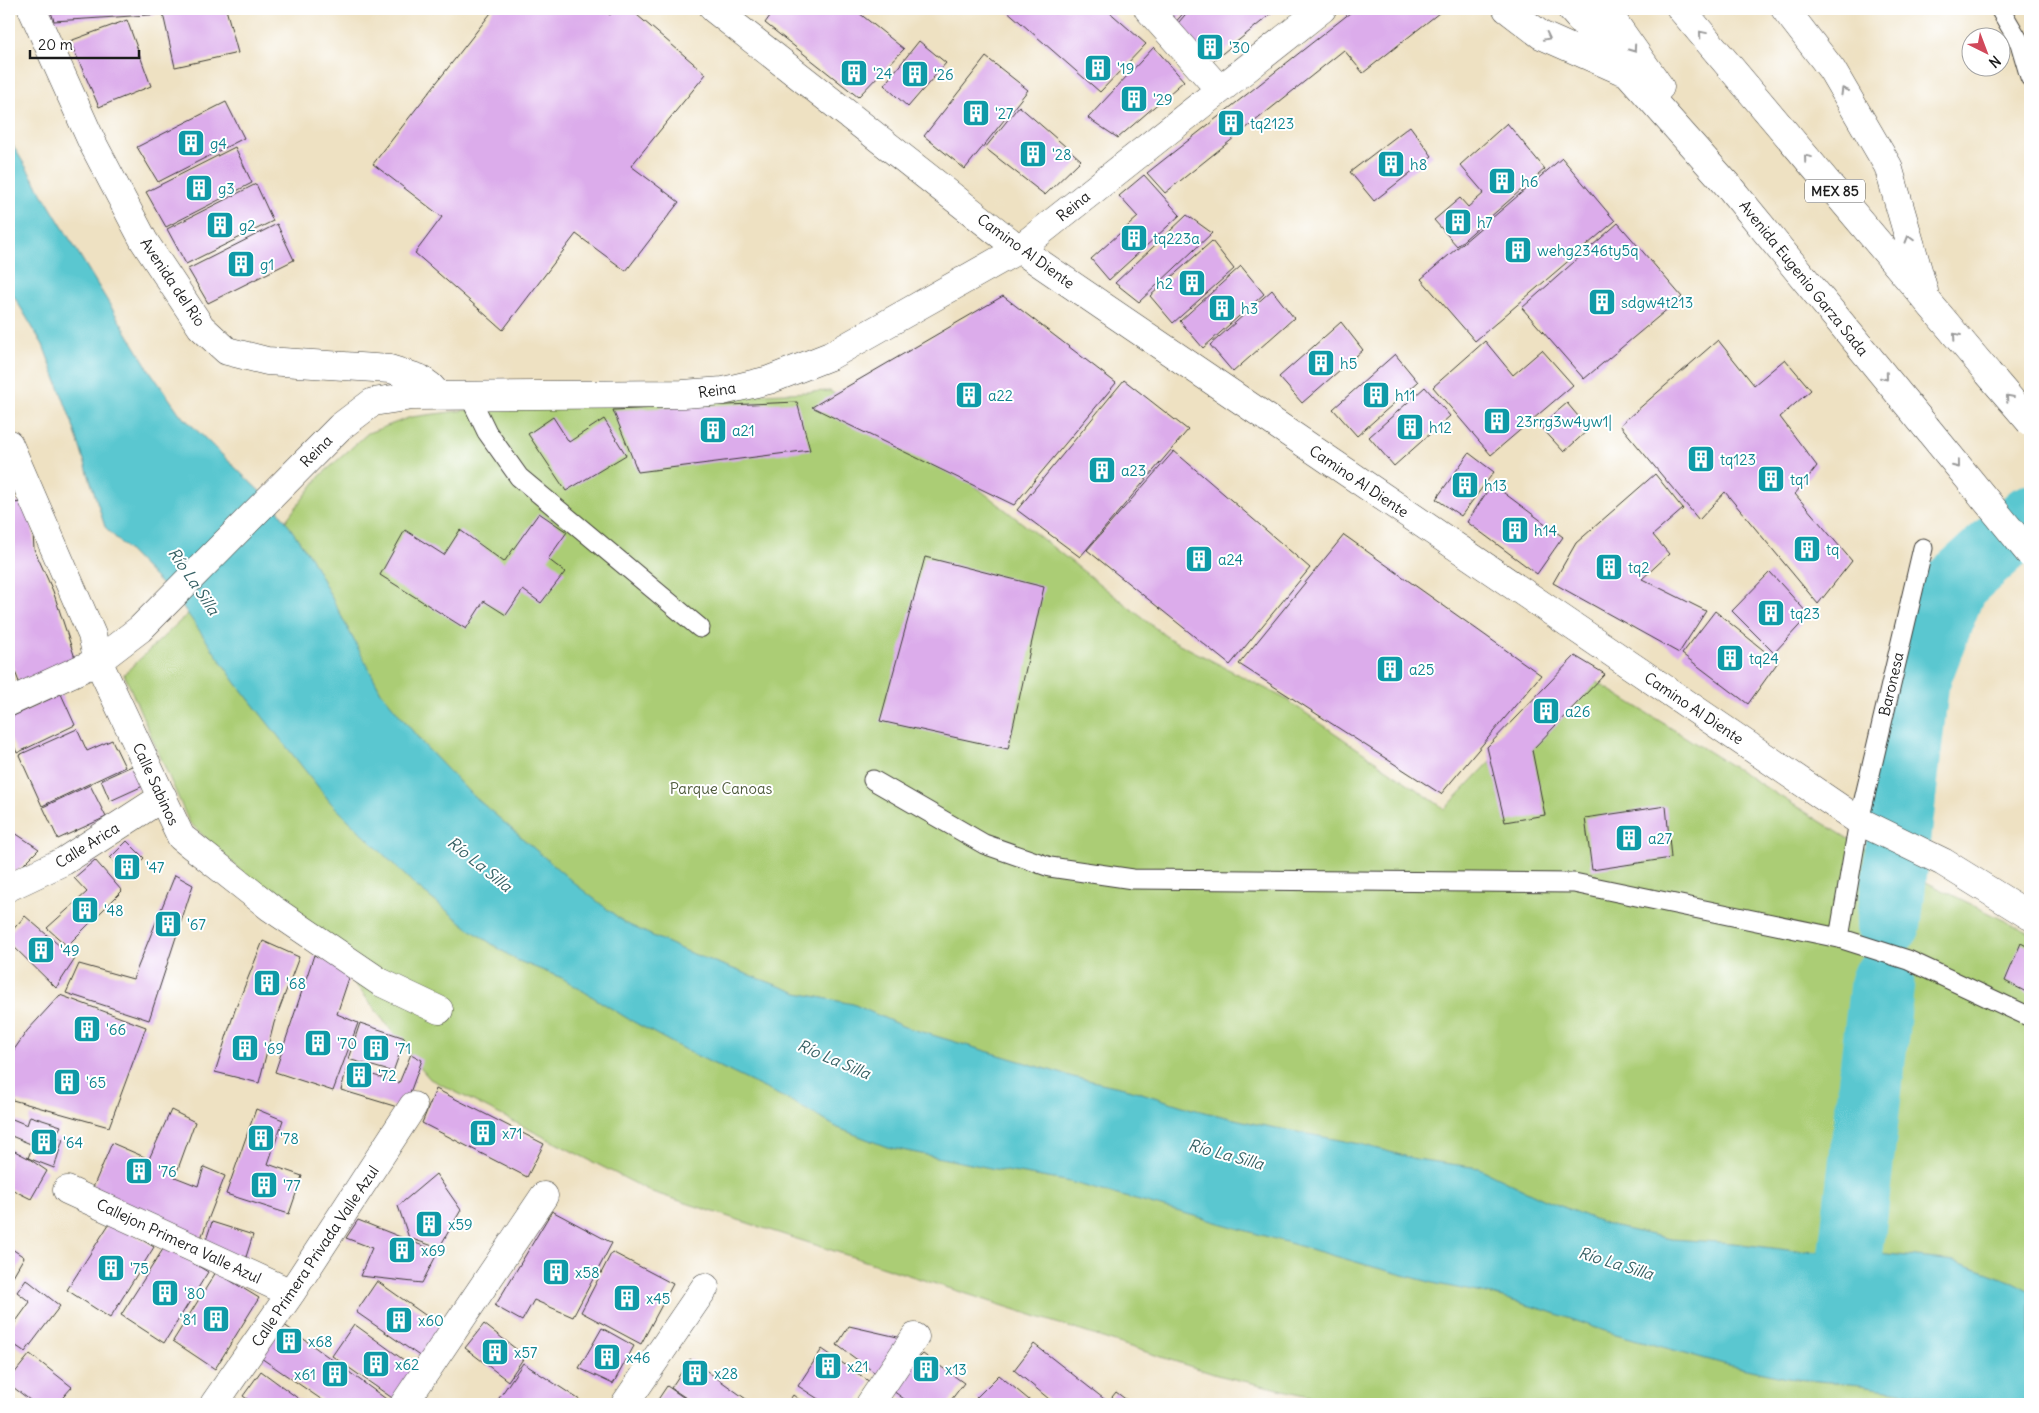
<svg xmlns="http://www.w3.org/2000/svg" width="2039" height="1413" font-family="Delius,sans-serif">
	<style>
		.green { fill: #abcd75; stroke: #647448 }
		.water { fill: #5ac7d0; stroke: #3b7276 }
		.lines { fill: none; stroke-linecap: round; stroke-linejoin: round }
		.river { stroke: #5ac7d0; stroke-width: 65 }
		.building { fill: #dcaceb }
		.service-casing { stroke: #3c3a35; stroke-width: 21 }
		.minor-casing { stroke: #3c3a35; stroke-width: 29 }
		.trunk-casing { stroke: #3c3a35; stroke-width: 29 }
		.service { stroke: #fff; stroke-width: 19 }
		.minor { stroke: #fff; stroke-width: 28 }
		.trunk { stroke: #fff; stroke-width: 28 }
		.trunk-bridge-casing { stroke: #3c3a35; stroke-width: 29; stroke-linecap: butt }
		.trunk-bridge { stroke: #fff; stroke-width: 28 }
		.oneway { stroke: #999 }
		.labels { text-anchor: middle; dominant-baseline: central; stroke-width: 4; stroke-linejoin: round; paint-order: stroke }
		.shield { fill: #fff; stroke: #606060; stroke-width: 1 }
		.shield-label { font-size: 14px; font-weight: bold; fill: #1c1c1c }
		.culture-label { font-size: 15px; fill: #0d838f; stroke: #fff; text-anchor: start }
		.street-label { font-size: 15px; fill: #1c1c1c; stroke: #fff }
		.park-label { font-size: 15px; fill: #4e5a3b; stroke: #fff }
		.water-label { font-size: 16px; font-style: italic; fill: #356064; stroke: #fff }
	</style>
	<rect width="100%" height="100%" fill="#fff"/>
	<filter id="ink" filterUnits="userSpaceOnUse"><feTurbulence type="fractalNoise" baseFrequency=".02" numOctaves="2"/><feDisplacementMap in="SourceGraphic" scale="10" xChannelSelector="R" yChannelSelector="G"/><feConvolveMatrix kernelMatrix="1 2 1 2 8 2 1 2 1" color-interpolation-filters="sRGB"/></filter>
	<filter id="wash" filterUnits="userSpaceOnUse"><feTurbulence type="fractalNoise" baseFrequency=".0096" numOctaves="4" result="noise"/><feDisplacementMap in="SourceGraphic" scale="20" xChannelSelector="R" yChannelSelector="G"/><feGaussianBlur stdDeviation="1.12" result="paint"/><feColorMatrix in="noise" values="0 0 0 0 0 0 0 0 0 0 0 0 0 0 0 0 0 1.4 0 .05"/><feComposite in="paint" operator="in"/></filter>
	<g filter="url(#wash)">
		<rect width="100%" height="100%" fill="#eee1c2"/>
		<path class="green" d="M830,391L974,485L1168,638L1284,698L1445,809L1578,670L1887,863L2030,933V1404H1345L1217,1375L652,1192L430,1079L416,1063L341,965L189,822L124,674L284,523L320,476L368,433L411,417L498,406Z"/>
		<path class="water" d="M9,139L150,371L180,414L276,507L311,558L381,692L424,745L469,792L574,883L625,923L685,951L798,993L853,1004L902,1026L1073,1077L1129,1089L1192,1109L1256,1124L1360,1144L1416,1159L1479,1168L1543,1199L1611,1226L1671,1239L1733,1243L1796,1251L1878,1253L1955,1261L2013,1282L2030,1291V1404H1952L1926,1395L1861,1385L1786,1378L1724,1364L1605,1331L1551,1312L1492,1295L1437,1284L1377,1268L1198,1217L1066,1181L1000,1170L887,1147L838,1128L791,1101L689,1052L630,1020L562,978L516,960L471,930L417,887L331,803L236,683L181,604L105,527L72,422L43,345L9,288Z"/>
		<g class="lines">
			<path class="river" d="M1889,923L1917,682L1955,584L2030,517
				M1843,1319L1882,983"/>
		</g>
		<g id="blocks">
			<path class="building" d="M50,9H226L238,53L175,67L163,14L54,21Z
				M494,9H603L610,15L615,9H630L706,74L631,166L679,202L626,271L576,234L503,330L415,253L442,217L373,164Z
				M775,9H854L904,49L858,97L765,23Z
				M1005,9H1106L1146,44L1100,92Z
				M1155,9H1187L1173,25Z
				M1190,9H1277L1207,66L1173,29Z
				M1355,9H1444L1363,73L1344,50L1165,193L1147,173Z
				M127,20L151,86L99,107L70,41Z
				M919,41L946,63L908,107L884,85Z
				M1154,47L1184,81L1118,138L1088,118Z
				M986,57L1028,90L965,169L924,136Z
				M226,102L244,138L158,182L137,147Z
				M1019,106L1081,160L1045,195L985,148Z
				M1507,123L1545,169L1457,246L1434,220L1460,198L1468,207L1484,193L1460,165Z
				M1410,126L1432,156L1374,201L1350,172Z
				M235,147L252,183L166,227L146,192Z
				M1562,158L1615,221L1475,341L1421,279Z
				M1144,175L1180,215L1109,280L1091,259L1138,217L1119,196Z
				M256,184L273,221L186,264L167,229Z
				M1187,215L1212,233L1139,302L1115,283Z
				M1618,223L1682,297L1584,379L1522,308Z
				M277,224L294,260L208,303L188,269Z
				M1212,241L1234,269L1173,323L1150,296Z
				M1241,266L1264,294L1203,348L1180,321Z
				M1272,290L1294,318L1233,372L1210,345Z
				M1003,296L1116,383L1014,505L812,407Z
				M1341,322L1363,350L1302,403L1279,377Z
				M1718,340L1754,385L1785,359L1811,390L1780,417L1817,466L1795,494L1852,561L1818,604L1725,492L1699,520L1620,425Z
				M1485,341L1513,375L1542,350L1573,385L1491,455L1433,387Z
				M1395,354L1418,382L1357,436L1333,409Z
				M1124,380L1188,430L1080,557L1017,510Z
				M1425,387L1450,416L1394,466L1369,437Z
				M797,402L810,450L638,472L613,410Z
				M1567,403L1589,429L1564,452L1540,426Z
				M553,417L569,442L604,419L626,455L566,491L528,434Z
				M1174,451L1310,568L1230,665L1087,550Z
				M1469,453L1494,472L1461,516L1436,499Z
				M1655,474L1683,509L1653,535L1669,554L1642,579L1706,611L1679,653L1553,583L1576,543Z
				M1492,484L1563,537L1537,574L1467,522Z
				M31,502L34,549L53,591L76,661L19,682L9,656V503Z
				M539,513L567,532L548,559L565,572L541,603L523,590L506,615L484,601L466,629L380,575L405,530L444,555L460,530L504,562Z
				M1344,535L1541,675L1441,794L1239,664Z
				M925,557L1044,587L1008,749L880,721Z
				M1770,572L1809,615L1774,653L1732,611Z
				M1715,611L1778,662L1748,704L1682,654Z
				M1575,656L1605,674L1532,750L1545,815L1505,822L1487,747Z
				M61,694L75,725L17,753L9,734V718Z
				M77,729L87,751L112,740L125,767L42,806L19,755Z
				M134,765L143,786L110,801L101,780Z
				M90,785L106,817L58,839L43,807Z
				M1666,806L1671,858L1592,870L1585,818Z
				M9,829L39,849L16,872L9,866Z
				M127,841L144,858L127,876L110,858Z
				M95,860L122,891L67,946L47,928L87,892L74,878Z
				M175,875L193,885L149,1020L66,993L79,964L133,979Z
				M25,916L75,959L56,988L9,942V934Z
				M263,941L299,957L274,1023L259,1083L215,1072L235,1010Z
				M2021,943L2030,948L2028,965L2030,966V994L2005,981Z
				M314,955L338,966L349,978L337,1014L358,1023L333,1091L275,1072Z
				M60,995L146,1027L109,1127L9,1099V1057L27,1031Z
				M360,1023L405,1038L393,1072L348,1059Z
				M411,1054L422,1060L404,1109L341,1090L347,1067L399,1083Z
				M436,1089L544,1144L527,1177L422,1123Z
				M256,1109L283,1120L268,1164L302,1176L289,1214L226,1194Z
				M171,1110L195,1122L175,1177L198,1186L204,1167L225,1176L201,1238L91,1192L112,1143L149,1159Z
				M30,1116L61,1126L55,1137L63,1139L54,1168L28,1158L33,1145L9,1135L10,1118L27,1125Z
				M9,1148L28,1158L47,1171L31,1199L9,1188Z
				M436,1174L461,1210L439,1248L409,1238L398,1206Z
				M552,1211L612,1243L573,1317L534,1300L522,1321L495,1306Z
				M358,1220L438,1252L422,1283L360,1276L372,1248L346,1238Z
				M111,1221L154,1247L110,1318L67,1290Z
				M212,1222L253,1235L245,1260L204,1246Z
				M165,1246L208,1272L164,1343L121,1315Z
				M9,1247L24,1257L9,1283Z
				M612,1252L673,1284L641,1344L581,1312Z
				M216,1272L259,1298L215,1369L173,1341Z
				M26,1279L60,1306L25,1352L9,1341V1331L30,1302L17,1292Z
				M377,1281L442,1327L421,1357L356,1312Z
				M283,1324L393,1404H328L261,1358Z
				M354,1324L419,1371L398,1402L332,1356Z
				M484,1324L525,1356L508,1381L465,1348Z
				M849,1326L902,1338L878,1375L837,1345Z
				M602,1328L634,1346L613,1384L579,1368Z
				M1034,1344L1108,1402L1116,1392L1132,1404H1055L1014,1370Z
				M822,1349L870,1382L855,1404H826L798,1386Z
				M30,1354L72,1387L57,1404H35L9,1384V1380Z
				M923,1354L964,1383L948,1404H911L889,1388Z
				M690,1359L753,1404H695L671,1388Z
				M523,1363L586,1404H495Z
				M261,1371L303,1402L302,1404H254L243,1396Z
				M999,1375L1034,1404H984L976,1398Z
				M667,1386L693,1404H655Z
				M793,1395L805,1404H787Z"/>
		</g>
	</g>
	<g filter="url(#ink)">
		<use href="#blocks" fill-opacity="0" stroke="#3c3a35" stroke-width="1"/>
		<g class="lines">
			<g class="service-casing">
				<path id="service" d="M2000,9L2020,43L2030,77
					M469,395L487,432L519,477L700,628
					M873,780L984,844L1050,867L1133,879L1574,883L1839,938L1908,960L2030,1017
					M1839,938L1859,821L1923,548"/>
			</g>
			<g class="minor-casing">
				<path id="minor" d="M32,9L92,142L144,241L201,327L227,351L267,361L390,369L419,378L430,386L438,395
					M714,9L1019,249L1859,821L1943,862L2030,916
					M1148,9L1219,89
					M9,444L92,635L98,661L181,837L271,908L380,982L439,1010
					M9,702L98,661L140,629L340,427L373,402L412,396L683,394L723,391L769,380L830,356L1019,249L1322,9
					M9,887L64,861L163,797
					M67,1190L291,1293
					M214,1404L291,1293L413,1106
					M404,1404L544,1196
					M625,1404L705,1287
					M870,1404L915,1337"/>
			</g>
			<g class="trunk-casing">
				<path id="trunk" d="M1507,9L1541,35L1620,70
					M1571,9L1731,189L1926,427
					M1605,9L1660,87
					M1681,9L1988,373
					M1785,9L1832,70L1888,166L1924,291"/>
			</g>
			<use href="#service" class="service"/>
			<use href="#minor" class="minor"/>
			<use href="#trunk" class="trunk"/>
			<g class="trunk-bridge-casing">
				<path id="trunk-bridge" d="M1988,373L2030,422
					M1926,427L2030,554"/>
			</g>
			<use href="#trunk-bridge" class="trunk-bridge"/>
		</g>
		<defs><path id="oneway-chevron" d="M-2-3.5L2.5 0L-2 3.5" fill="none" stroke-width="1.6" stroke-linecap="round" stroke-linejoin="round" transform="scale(1.25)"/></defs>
		<g class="oneway">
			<use href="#oneway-chevron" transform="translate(1702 34) rotate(-130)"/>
			<use href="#oneway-chevron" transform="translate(1547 37) rotate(26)"/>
			<use href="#oneway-chevron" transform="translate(1633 49) rotate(55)"/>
			<use href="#oneway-chevron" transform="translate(1844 91) rotate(-120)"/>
			<use href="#oneway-chevron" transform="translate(1807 158) rotate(-130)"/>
			<use href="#oneway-chevron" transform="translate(1909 239) rotate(-106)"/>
			<use href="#oneway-chevron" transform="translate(1956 336) rotate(-131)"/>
			<use href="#oneway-chevron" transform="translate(1885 377) rotate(51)"/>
			<use href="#oneway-chevron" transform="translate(2009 398) rotate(-131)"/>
			<use href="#oneway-chevron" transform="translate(1957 465) rotate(51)"/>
		</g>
	</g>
	<defs>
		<g id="building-square" transform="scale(1.4375)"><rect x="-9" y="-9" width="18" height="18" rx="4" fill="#0f9aa8" stroke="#fff"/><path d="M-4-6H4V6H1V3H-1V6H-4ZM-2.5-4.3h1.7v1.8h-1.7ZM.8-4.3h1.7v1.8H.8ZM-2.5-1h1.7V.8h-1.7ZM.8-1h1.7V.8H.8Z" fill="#fff"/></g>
	</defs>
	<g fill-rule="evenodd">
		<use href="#building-square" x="1210" y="47"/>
		<use href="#building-square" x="1098" y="68"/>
		<use href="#building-square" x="854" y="73"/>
		<use href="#building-square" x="915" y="74"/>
		<use href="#building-square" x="1134" y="99"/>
		<use href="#building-square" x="976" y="113"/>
		<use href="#building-square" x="1231" y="123"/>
		<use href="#building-square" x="191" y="143"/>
		<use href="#building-square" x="1033" y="154"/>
		<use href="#building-square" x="1391" y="164"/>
		<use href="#building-square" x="1502" y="181"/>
		<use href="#building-square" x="199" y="188"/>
		<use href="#building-square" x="1458" y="222"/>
		<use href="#building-square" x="220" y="225"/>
		<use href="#building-square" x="1134" y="238"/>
		<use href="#building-square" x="1518" y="250"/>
		<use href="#building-square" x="241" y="264"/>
		<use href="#building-square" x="1192" y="283"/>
		<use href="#building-square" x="1602" y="302"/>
		<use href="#building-square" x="1222" y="308"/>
		<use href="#building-square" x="1321" y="363"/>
		<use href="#building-square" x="969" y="395"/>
		<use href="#building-square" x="1376" y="395"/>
		<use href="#building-square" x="1497" y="421"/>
		<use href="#building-square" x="1410" y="427"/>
		<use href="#building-square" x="713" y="430"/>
		<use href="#building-square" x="1701" y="459"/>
		<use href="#building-square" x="1102" y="470"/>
		<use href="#building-square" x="1771" y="479"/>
		<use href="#building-square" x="1465" y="485"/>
		<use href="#building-square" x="1515" y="530"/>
		<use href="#building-square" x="1807" y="549"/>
		<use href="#building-square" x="1199" y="559"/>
		<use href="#building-square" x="1609" y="567"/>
		<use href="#building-square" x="1771" y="613"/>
		<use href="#building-square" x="1730" y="658"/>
		<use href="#building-square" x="1390" y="669"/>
		<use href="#building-square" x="1546" y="711"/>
		<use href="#building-square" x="1629" y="838"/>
		<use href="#building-square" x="127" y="867"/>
		<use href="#building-square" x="85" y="910"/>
		<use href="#building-square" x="168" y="924"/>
		<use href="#building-square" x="41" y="950"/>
		<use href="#building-square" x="267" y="983"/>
		<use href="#building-square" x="87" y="1029"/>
		<use href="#building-square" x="318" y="1043"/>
		<use href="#building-square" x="245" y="1048"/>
		<use href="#building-square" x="376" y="1048"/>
		<use href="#building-square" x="359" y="1075"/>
		<use href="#building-square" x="67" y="1082"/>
		<use href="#building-square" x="483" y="1133"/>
		<use href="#building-square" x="261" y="1138"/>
		<use href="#building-square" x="44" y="1142"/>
		<use href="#building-square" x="139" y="1171"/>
		<use href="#building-square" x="264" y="1185"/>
		<use href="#building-square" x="429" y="1224"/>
		<use href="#building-square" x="402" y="1250"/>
		<use href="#building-square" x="111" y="1268"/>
		<use href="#building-square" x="556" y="1272"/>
		<use href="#building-square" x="165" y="1293"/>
		<use href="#building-square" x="627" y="1298"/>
		<use href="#building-square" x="216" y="1319"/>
		<use href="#building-square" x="399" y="1320"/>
		<use href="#building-square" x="289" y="1341"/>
		<use href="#building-square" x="495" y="1352"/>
		<use href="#building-square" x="607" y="1357"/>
		<use href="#building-square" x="376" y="1364"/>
		<use href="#building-square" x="828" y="1366"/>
		<use href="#building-square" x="926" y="1369"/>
		<use href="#building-square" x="695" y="1373"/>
		<use href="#building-square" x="335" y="1374"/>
	</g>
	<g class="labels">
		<rect class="shield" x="1805" y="179.5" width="60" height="23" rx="4"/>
		<g class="shield-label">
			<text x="1835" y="191">MEX 85</text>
		</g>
		<g class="culture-label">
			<text x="1229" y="47">'30</text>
			<text x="1117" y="68">'19</text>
			<text x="873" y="73">'24</text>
			<text x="934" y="74">'26</text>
			<text x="1153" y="99">'29</text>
			<text x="995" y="113">'27</text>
			<text x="1250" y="123">tq2123</text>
			<text x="210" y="143">g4</text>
			<text x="1052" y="154">'28</text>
			<text x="1410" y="164">h8</text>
			<text x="1521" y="181">h6</text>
			<text x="218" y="188">g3</text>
			<text x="1477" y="222">h7</text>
			<text x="239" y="225">g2</text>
			<text x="1153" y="238">tq223a</text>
			<text x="1537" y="250">wehg2346ty5q</text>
			<text x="260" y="264">g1</text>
			<text x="1173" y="283" text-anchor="end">h2</text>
			<text x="1621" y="302">sdgw4t213</text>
			<text x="1241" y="308">h3</text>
			<text x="1340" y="363">h5</text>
			<text x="988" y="395">a22</text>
			<text x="1395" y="395">h11</text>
			<text x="1516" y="421">23rrg3w4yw1|</text>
			<text x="1429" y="427">h12</text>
			<text x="732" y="430">a21</text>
			<text x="1720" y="459">tq123</text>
			<text x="1121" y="470">a23</text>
			<text x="1790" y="479">tq1</text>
			<text x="1484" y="485">h13</text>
			<text x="1534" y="530">h14</text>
			<text x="1826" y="549">tq</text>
			<text x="1218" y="559">a24</text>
			<text x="1628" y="567">tq2</text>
			<text x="1790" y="613">tq23</text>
			<text x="1749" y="658">tq24</text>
			<text x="1409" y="669">a25</text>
			<text x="1565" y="711">a26</text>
			<text x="1648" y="838">a27</text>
			<text x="146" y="867">'47</text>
			<text x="104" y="910">'48</text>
			<text x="187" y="924">'67</text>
			<text x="60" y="950">'49</text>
			<text x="286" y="983">'68</text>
			<text x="106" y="1029">'66</text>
			<text x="337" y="1043">'70</text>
			<text x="264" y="1048">'69</text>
			<text x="395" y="1048">'71</text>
			<text x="378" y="1075">'72</text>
			<text x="86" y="1082">'65</text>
			<text x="502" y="1133">x71</text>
			<text x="280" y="1138">'78</text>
			<text x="63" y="1142">'64</text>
			<text x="158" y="1171">'76</text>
			<text x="283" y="1185">'77</text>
			<text x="448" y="1224">x59</text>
			<text x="421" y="1250">x69</text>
			<text x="130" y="1268">'75</text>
			<text x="575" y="1272">x58</text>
			<text x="184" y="1293">'80</text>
			<text x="646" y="1298">x45</text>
			<text x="197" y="1319" text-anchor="end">'81</text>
			<text x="418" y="1320">x60</text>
			<text x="308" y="1341">x68</text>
			<text x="514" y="1352">x57</text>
			<text x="626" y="1357">x46</text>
			<text x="395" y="1364">x62</text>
			<text x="847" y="1366">x21</text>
			<text x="945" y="1369">x13</text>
			<text x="714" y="1373">x28</text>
			<text x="316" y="1374" text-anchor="end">x61</text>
		</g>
		<g class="street-label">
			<text transform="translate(1073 206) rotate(-39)">Reina</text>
			<text transform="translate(1026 251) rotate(36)">Camino Al Diente</text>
			<text transform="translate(1804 278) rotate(51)">Avenida Eugenio Garza Sada</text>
			<text transform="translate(173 282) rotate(56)">Avenida del Rio</text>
			<text transform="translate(717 390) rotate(-8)">Reina</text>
			<text transform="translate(316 451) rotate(-45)">Reina</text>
			<text transform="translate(1359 481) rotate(34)">Camino Al Diente</text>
			<text transform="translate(1891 684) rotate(-77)">Baronesa</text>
			<text transform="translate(1694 708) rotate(34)">Camino Al Diente</text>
			<text transform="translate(156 784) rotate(65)">Calle Sabinos</text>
			<text transform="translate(87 845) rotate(-32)">Calle Arica</text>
			<text transform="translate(179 1241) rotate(25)">Callejon Primera Valle Azul</text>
			<text transform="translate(315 1256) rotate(-56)">Calle Primera Privada Valle Azul</text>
		</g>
		<g class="park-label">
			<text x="721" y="788">Parque Canoas</text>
		</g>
		<g class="water-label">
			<text transform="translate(194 581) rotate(56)">Río La Silla</text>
			<text transform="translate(480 864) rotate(39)">Río La Silla</text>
			<text transform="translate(834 1059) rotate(23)">Río La Silla</text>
			<text transform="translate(1226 1154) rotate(15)">Río La Silla</text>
			<text transform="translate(1616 1263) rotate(17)">Río La Silla</text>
		</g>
	</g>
	<rect width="2039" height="1413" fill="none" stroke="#fff" stroke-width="30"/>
	<g transform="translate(1986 52) rotate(138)"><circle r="24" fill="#ffffff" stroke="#a4a4a4"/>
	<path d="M0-4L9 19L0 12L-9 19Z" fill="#d1495b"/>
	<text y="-8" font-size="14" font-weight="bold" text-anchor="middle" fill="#1c1c1c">N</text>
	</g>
	<path d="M30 50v8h109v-8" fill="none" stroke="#1c1c1c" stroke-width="2.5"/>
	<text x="38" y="50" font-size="15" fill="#1c1c1c" stroke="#ffffff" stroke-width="4" paint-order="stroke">20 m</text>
</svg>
